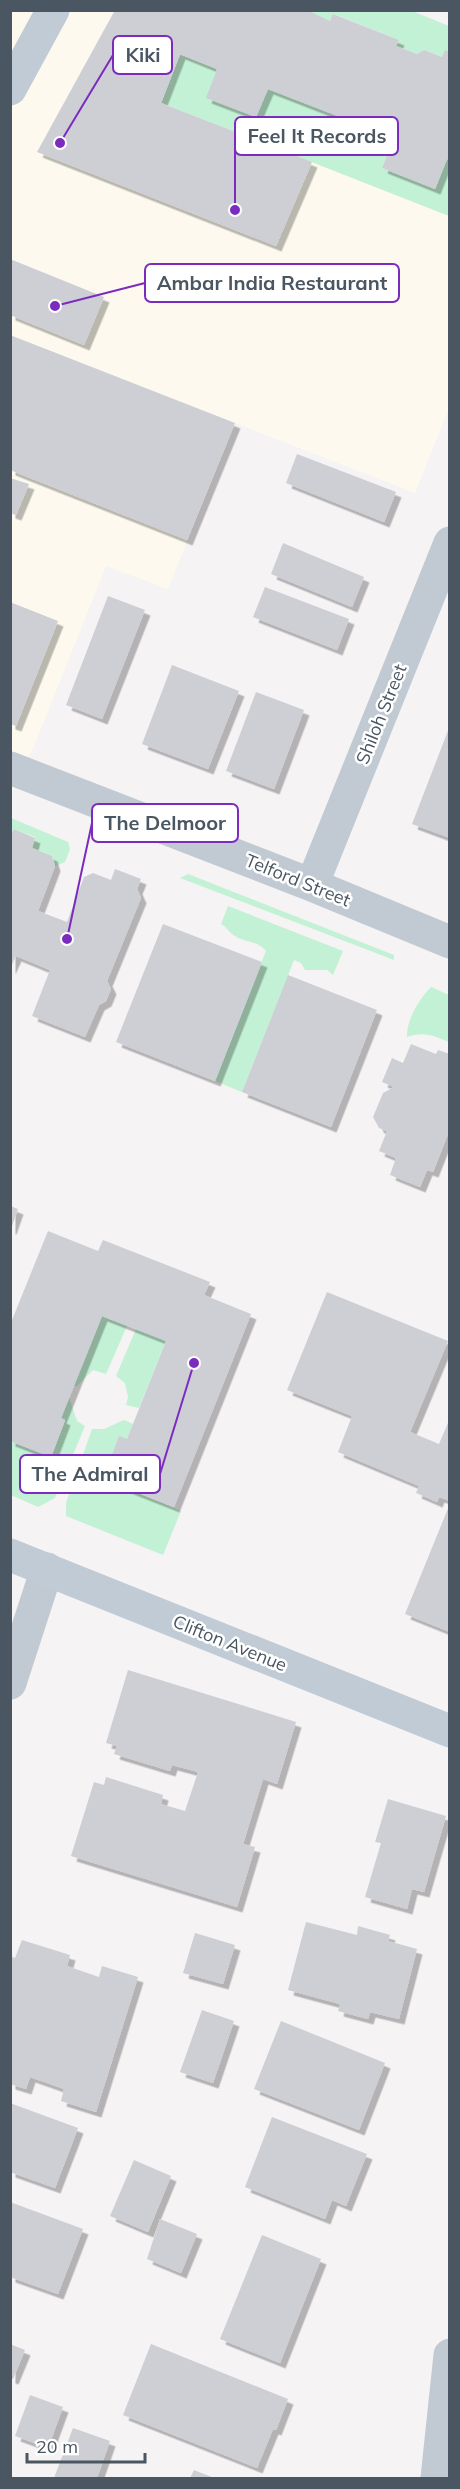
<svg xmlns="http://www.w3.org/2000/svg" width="460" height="2489" font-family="Mulish,sans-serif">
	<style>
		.commercial { fill: #fdf9ef }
		.green { fill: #c3f1d5 }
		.building { fill: #cdcfd5; filter: url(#shadow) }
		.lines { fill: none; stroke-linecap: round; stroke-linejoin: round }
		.minor { stroke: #c1cad2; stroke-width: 33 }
		.secondary { stroke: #c1cbd6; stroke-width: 33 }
		.labels { text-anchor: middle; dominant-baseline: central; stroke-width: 5; stroke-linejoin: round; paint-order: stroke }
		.street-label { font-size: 18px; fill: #4a5661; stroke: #fff }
		.leader { fill: none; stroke: #7b2cbf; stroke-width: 2 }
		.callout-dot { fill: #7b2cbf; stroke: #fff; stroke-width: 2 }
		.callout { fill: #fff; stroke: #7b2cbf; stroke-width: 2 }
		.callout-label { font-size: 20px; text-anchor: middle; font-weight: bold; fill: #4a5661 }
	</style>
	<defs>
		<filter id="shadow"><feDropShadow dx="5.5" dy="5.5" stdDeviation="0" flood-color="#0004"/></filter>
	</defs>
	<rect width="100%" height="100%" fill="#f5f3f3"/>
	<path class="commercial" d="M11,11H155L149,42L180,54L162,103L449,216V408L415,493L235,423L168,589L106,566L34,746L11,794Z"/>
	<path class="green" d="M307,11H412L449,26V52L445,51L442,57L424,50L417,54L396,46L399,40L334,14L330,21Z
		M180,55L217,69L207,98L256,117L268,89L394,138L382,168L435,189L447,159L449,160V216L161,103Z
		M11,818L68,842L70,849L65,862L55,866L52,856L32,848L35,837L14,829L11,837Z
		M188,874L394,955V960L180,878Z
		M228,906L343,951L333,975L327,970H305L301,963L294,960L242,1092L215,1081L266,951C257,940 243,943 232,934C227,930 227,927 221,924Z
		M431,987L449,995V1042C434,1036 424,1031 407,1037C406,1020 420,998 431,987Z
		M102,1316L127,1326L106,1374L93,1370L77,1386H73Z
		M136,1329L166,1341L139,1408L126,1405L128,1397L125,1383L116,1376Z
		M69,1397L77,1421L85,1426L55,1498L38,1507L11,1495L10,1441L51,1457L65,1421L61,1418Z
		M124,1420L133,1424L127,1439L103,1479L181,1511L163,1555L66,1516V1503L92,1429H104Z"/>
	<path class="building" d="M115,10H307L330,21L333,14L399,40L396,46L417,54L424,50L442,57L445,50L450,52V160L447,159L435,189L382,168L394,138L268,89L256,117L206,98L217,69L180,54L161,103L312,162L276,246L37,152Z
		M10,259L104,297L84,345L10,315Z
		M10,335L235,423L187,540L10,470Z
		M297,454L396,492L384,522L286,483Z
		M10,478L29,484L16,515L10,513Z
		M283,543L364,577L352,607L271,574Z
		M265,587L349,619L337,650L253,617Z
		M108,596L145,610L102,719L66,705Z
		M10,602L58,621L16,726L10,724Z
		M172,665L239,691L208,769L142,744Z
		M256,692L304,710L274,789L226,771Z
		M449,728H450V838L412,824Z
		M14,829L35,838L32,848L52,856L55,866L38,911L67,922L84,877L93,873L111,880L115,869L141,879L137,889L141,898L107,981L111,989L106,1001L99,1005L85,1037L32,1016L50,970L16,956L10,969V837Z
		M163,924L262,962L215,1081L116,1042Z
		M288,975L377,1010L331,1127L242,1092Z
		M411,1044L436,1054L438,1050L450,1054V1129L433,1172L427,1170L420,1187L390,1175L396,1158L379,1151L387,1131L379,1128L373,1117L383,1093L394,1087L382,1082L392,1058L403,1063Z
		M10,1206L18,1209L11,1229H10Z
		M48,1231L98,1251L103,1240L210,1282L204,1295L251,1314L174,1507L103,1479L119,1436L127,1439L166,1341L102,1316L61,1418L65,1420L51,1457L10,1441V1325Z
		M327,1292L448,1341L410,1432L439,1444L450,1418V1501L439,1497L437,1502L416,1493L419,1486L338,1452L352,1416L287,1390Z
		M449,1506H450V1632L405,1614Z
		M128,1670L296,1722L277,1784L263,1779L243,1844L255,1847L237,1907L71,1856L94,1782L104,1785L106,1777L163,1795L161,1804L185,1811L198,1772L172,1765L170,1771L114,1754L117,1746L106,1743Z
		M388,1799L446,1816L424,1892L412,1889L407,1909L365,1897L381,1843L375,1842Z
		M306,1922L357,1935L358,1926L390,1935L388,1941L417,1949L399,2019L370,2012L368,2019L338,2011L340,2004L288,1990Z
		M195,1933L235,1945L223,1984L183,1973Z
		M22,1940L70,1955L67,1966L99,1977L102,1966L138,1977L96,2112L61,2101L64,2089L30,2077L26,2089L10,2084V1956L15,1958Z
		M202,2010L234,2021L213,2083L180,2072Z
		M281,2021L385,2063L359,2130L254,2089Z
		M10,2103L78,2128L55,2188L10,2172Z
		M272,2117L367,2154L346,2206L332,2200L325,2219L245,2187Z
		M134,2160L171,2176L148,2232L110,2216Z
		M10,2202L83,2229L58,2294L10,2277Z
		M160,2219L197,2234L181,2273L147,2259Z
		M262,2235L321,2259L280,2363L220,2339Z
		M10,2344L25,2350L13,2379L10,2378Z
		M151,2344L288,2399L276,2430L273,2429L257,2468L123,2415Z
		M30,2395L63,2407L48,2448L15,2436Z
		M73,2428L110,2441L97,2478H54Z
		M194,2470L214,2478H190Z"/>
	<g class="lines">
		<path class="minor" d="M10,768L312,885L450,942
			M312,885L450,543
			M10,1683L47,1569
			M437,2478L450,2355"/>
		<path class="secondary" d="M10,89L53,10
			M10,1555L450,1731"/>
	</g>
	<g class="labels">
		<g class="street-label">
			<text transform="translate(381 714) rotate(-68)">Shiloh Street</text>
			<text transform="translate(298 880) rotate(22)">Telford Street</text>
			<text transform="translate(230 1643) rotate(22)">Clifton Avenue</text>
		</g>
	</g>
	<path class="leader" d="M60 143L113 55M235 210L235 136M55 306L145 283M67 939L92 823M194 1363L160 1474"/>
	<g class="callout-dot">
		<circle cx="60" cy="143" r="6"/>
		<circle cx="235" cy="210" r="6"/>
		<circle cx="55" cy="306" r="6"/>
		<circle cx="67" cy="939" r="6"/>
		<circle cx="194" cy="1363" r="6"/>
	</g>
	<g class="callout">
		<rect x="113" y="36" width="59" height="38" rx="6"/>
		<rect x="235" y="117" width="163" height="38" rx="6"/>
		<rect x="145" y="264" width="254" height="38" rx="6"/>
		<rect x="92" y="804" width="146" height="38" rx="6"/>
		<rect x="20" y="1455" width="140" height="38" rx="6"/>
	</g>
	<g class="callout-label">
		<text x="143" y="62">Kiki</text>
		<text x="317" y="143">Feel It Records</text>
		<text x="272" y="290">Ambar India Restaurant</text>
		<text x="165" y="830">The Delmoor</text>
		<text x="90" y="1481">The Admiral</text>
	</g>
	<rect width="460" height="2489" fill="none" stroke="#4a5661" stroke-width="24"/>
	<path d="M27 2453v9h118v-9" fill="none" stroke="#4a5661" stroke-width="3"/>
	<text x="36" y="2453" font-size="18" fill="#4a5661" stroke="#ffffff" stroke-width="4.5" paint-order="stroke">20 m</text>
</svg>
